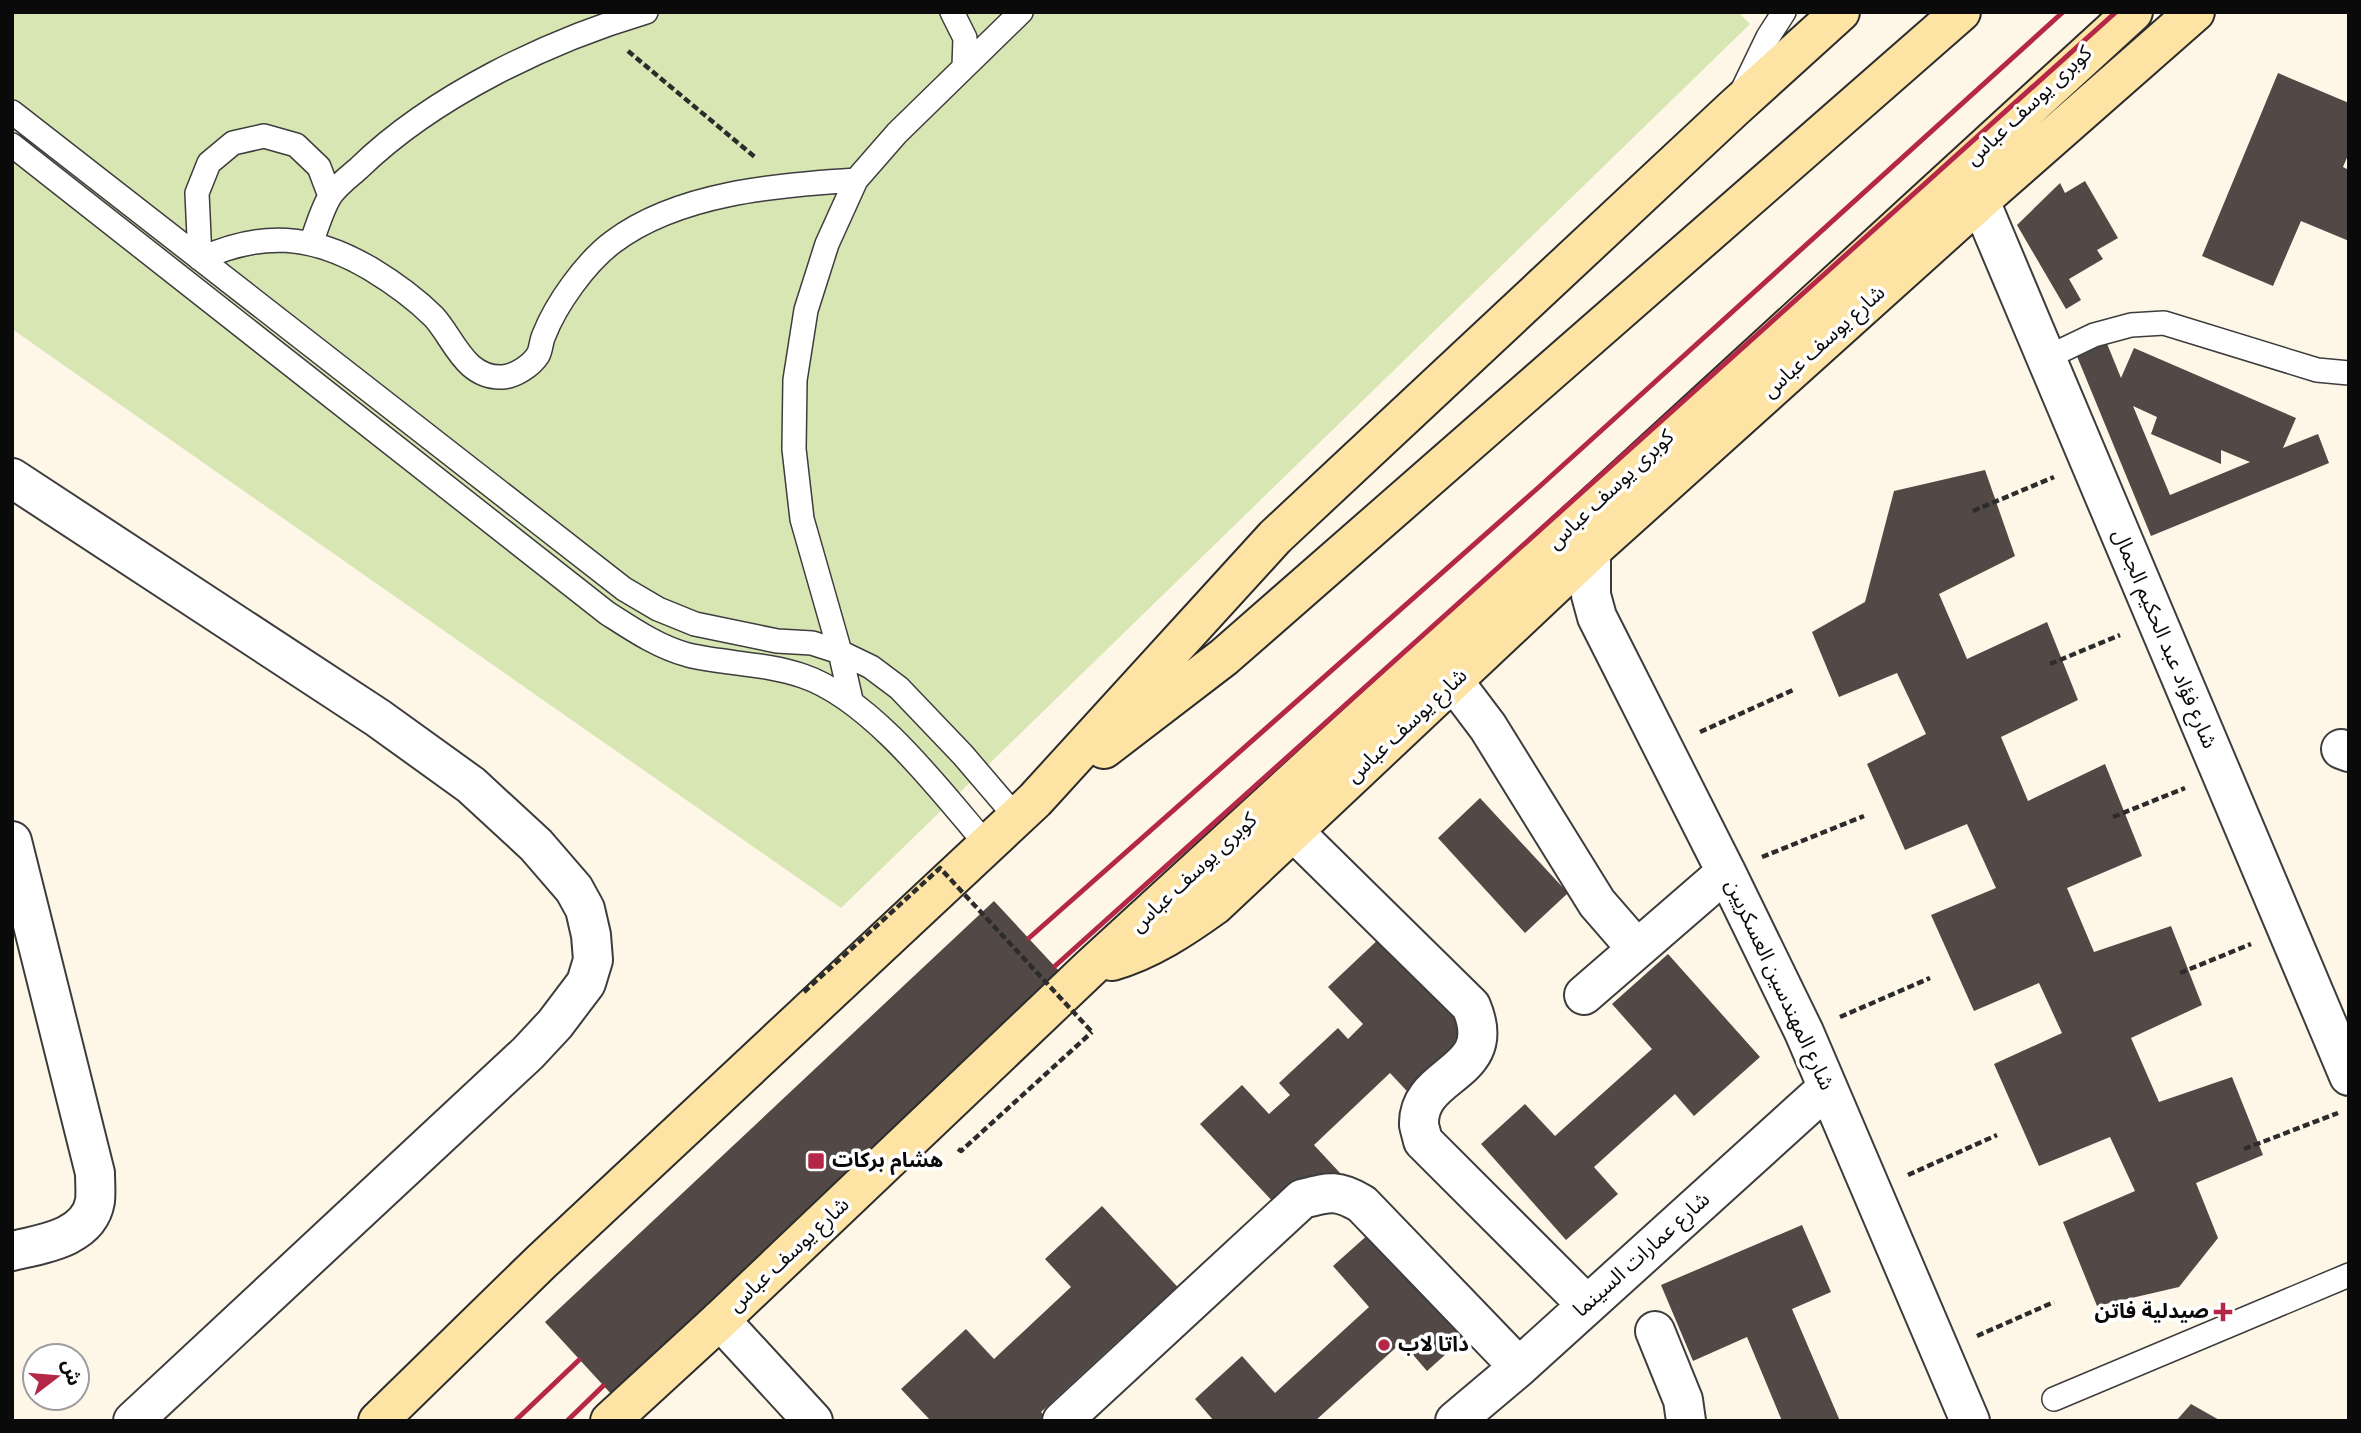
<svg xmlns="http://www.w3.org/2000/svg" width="2361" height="1433" font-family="Spectral,'Noto Sans Arabic',serif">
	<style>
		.green { fill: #d7e6b3 }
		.building { fill: #524947; fill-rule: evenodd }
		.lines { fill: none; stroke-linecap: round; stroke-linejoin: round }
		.lane-casing { stroke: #3d3d3d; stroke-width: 26 }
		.street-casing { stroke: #3d3d3d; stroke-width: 42 }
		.secondary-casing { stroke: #2c2c2c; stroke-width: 42 }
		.path { stroke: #2c2c2c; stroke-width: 4.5; stroke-dasharray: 7 3.5; stroke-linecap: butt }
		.lane { stroke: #fff; stroke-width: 23 }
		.street { stroke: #fff; stroke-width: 38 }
		.secondary { stroke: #fde3a4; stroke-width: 38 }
		.rail { stroke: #b42747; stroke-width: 5 }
		.path-bridge { stroke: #2c2c2c; stroke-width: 4.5; stroke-dasharray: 7 3.5; stroke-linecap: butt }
		.poi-dot { fill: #b42747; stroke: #fff; stroke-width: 2.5 }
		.labels { text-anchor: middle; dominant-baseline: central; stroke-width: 7; stroke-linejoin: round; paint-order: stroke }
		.street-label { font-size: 21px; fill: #0a0a0a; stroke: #fff }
		.poi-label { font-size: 21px; font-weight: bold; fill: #0a0a0a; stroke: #fff; text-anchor: start }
	</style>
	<rect width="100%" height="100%" fill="#fef6e7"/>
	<path class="green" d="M12,12H1738L1750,24L841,908L12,329Z"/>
	<path class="building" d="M2278,73L2349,103V153L2343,167L2349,170V241L2301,221L2273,286L2202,256Z
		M2085,181L2118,238L2097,250L2103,259L2069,279L2081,300L2066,309L2017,225L2060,183L2065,193Z
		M2099,324L2121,378L2134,348L2296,418L2283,448L2318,434L2329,463L2151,536L2069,337ZM2133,406L2157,417L2151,434L2221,464V450L2250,462L2170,495Z
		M1985,470L2015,556L1939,594L1967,659L2047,622L2078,700L2001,737L2028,801L2105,764L2142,856L2067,888L2094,952L2171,926L2202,1005L2131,1038L2159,1102L2232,1077L2263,1155L2196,1183L2218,1238L2179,1287L2097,1306L2063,1222L2135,1191L2110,1137L2039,1166L1994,1064L2062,1033L2039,983L1974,1011L1931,915L1996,888L1967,824L1905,850L1867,764L1926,734L1897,673L1839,697L1812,632L1865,602L1894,491Z
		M1480,798L1568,893L1525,933L1438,838Z
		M994,901L1086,1000L636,1421L545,1322Z
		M1383,935L1484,1043L1419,1104L1390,1073L1314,1145L1340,1173L1290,1220L1200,1124L1242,1085L1269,1114L1290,1095L1279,1083L1338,1028L1348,1039L1363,1024L1328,987Z
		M1668,954L1760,1057L1694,1116L1675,1094L1594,1167L1618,1194L1566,1240L1481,1144L1525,1104L1555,1136L1652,1049L1612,1004Z
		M1102,1206L1202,1313L1155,1356L1121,1338L1041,1412L1049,1421H931L901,1389L966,1329L994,1359L1071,1287L1045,1259Z
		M1380,1224L1474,1329L1427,1371L1402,1342L1315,1421H1214L1195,1399L1242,1356L1275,1393L1369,1307L1333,1266Z
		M1802,1225L1831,1292L1792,1309L1840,1421H1782L1747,1337L1693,1361L1661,1285Z
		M2191,1404L2221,1421H2176Z"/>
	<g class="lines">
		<g class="lane-casing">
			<path id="lane" d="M952,12L965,38L964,67
				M1741,93L1768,37L1784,12
				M12,112L624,589L658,609L695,624L777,641L812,643L840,652L871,667L899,688L963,755L1016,817
				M12,145L607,613C632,629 658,647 688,655C726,664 765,663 803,676C871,699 940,790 986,844
				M330,196L319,167L296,145L264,136L233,143L209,163L197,193L200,259C262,231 312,234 371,269C394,283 415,298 434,317C454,339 465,379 503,377C515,376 531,366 538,355C541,350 541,341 544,335C556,304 586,262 613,242C678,193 777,185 856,180
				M311,243C317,228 321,212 329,198C335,187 349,177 359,168C433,96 548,41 646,12
				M2046,358L2094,335L2131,325L2164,323L2317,370L2349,373
				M851,700L840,652L802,519L794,449L795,380L806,310L827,244L856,180L897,133L1021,12
				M2054,1399L2349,1275"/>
		</g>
		<g class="street-casing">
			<path id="street" d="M1980,201L2349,1076
				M12,478L378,718L471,785L536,845L574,889L585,909L591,935L593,960L586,983L555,1024L528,1053L133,1421
				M1591,551V595L1597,617L1726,872L1804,1032L1970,1421
				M1454,682L1488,727L1597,903L1637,949
				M2341,749L2349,752
				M1293,831L1471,1006C1501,1076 1417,1070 1419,1125C1420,1130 1422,1136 1423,1141L1587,1305
				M12,841L95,1173C95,1182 96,1192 95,1201C89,1238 42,1244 12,1251
				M1584,995L1726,872
				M720,1320L813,1421
				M1655,1331L1683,1400L1686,1421
				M1062,1421L1302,1199C1329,1192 1337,1189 1362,1204L1519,1367
				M1455,1421L1519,1367L1827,1088"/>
		</g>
		<g class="secondary-casing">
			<path id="secondary" d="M1104,749L1224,657L1961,12
				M1112,961C1150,950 1183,928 1215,905L1591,551L1980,201L2195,12
				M378,1421L541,1262L1035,800L1275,537L1734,108L1840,12
				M610,1421L720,1320L1090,968L2133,12"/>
		</g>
		<path class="path" d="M628,51L756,158
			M1973,511L2054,477
			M2050,664L2120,635
			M1700,732L1793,690
			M2113,817L2185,788
			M1762,857L1864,816
			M2180,973L2251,944
			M1840,1017L1930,978
			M958,1149L961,1151L1092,1032
			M2244,1149L2338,1113
			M1908,1175L1997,1135
			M1977,1336L2054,1302"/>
		<use href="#lane" class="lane"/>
		<use href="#street" class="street"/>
		<use href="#secondary" class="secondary"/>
		<path class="rail" d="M1029,938L1539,487L2063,12
			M1055,966L2116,12
			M515,1421L579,1360
			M567,1421L603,1386"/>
		<path class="path-bridge" d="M804,992L940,868L1092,1032"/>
	</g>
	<g class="poi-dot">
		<rect x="807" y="1152" width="18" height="18" rx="3.5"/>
		<path d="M2219.5 1301.5h7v7h7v7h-7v7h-7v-7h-7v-7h7z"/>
		<circle cx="1384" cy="1345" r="7"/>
	</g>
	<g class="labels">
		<g class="street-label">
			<text transform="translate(2029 106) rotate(-43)">كوبرى يوسف عباس</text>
			<text transform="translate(1824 342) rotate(-42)">شارع يوسف عباس</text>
			<text transform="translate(1611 490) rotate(-43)">كوبرى يوسف عباس</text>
			<text transform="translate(2164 639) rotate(67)">شارع فؤاد عبد الحكيم الجمال</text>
			<text transform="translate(1407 726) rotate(-43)">شارع يوسف عباس</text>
			<text transform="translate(1194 873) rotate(-43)">كوبرى يوسف عباس</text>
			<text transform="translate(1779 985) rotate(65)">شارع المهندسين العسكريين</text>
			<text transform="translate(789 1255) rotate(-43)">شارع يوسف عباس</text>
			<text transform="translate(1642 1255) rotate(-42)">شارع عمارات السينما</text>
		</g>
		<g class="poi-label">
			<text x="832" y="1161">هشام بركات</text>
			<text x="2209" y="1312" text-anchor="end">صيدلية فاتن</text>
			<text x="1398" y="1345">داتا لاب</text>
		</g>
	</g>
	<rect width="2361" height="1433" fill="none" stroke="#0a0a0a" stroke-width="28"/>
	<g transform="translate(56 1377) rotate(74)"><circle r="33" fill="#ffffff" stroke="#9d9d9d" stroke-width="2"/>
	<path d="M0-5L12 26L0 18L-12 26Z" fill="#b42747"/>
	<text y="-10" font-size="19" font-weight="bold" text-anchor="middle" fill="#0a0a0a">ش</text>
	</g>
</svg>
